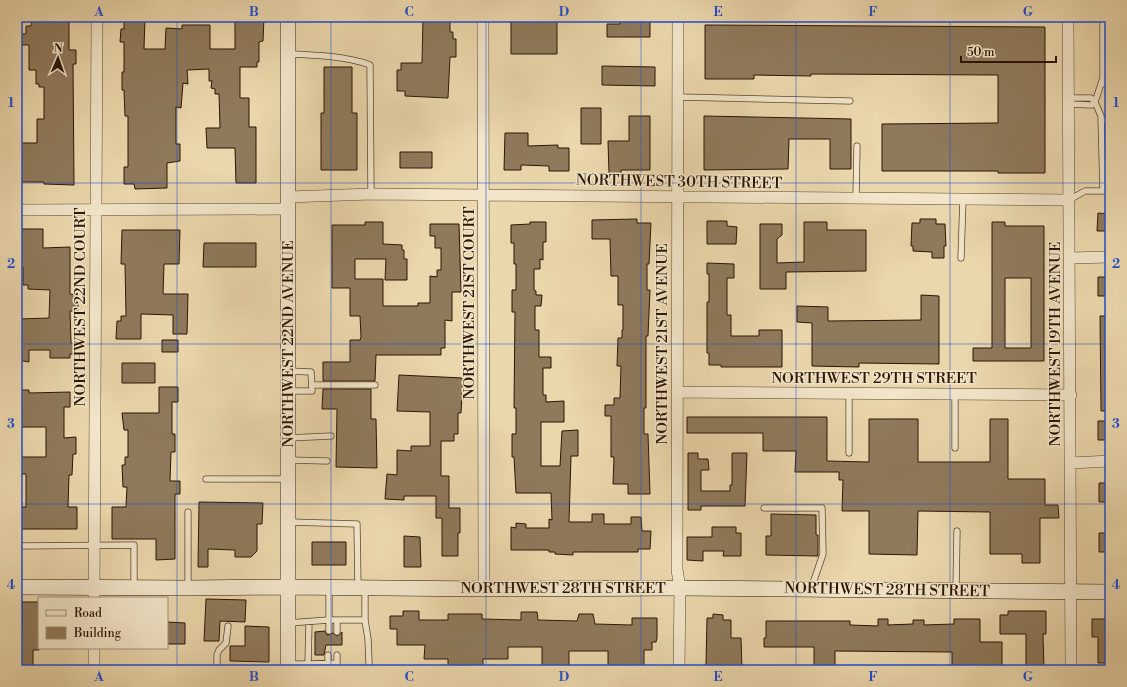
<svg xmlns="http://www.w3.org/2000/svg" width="1127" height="687" font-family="'Libre Bodoni',serif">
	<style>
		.building { fill: #8f7a5c; stroke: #2b1505; fill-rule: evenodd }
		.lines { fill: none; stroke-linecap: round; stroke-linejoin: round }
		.lane-casing { stroke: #5b462f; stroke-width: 7 }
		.street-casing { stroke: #5b462f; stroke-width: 12 }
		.secondary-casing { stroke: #2b1505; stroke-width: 16 }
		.lane { stroke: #f2e5c9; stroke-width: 5.5 }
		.street { stroke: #f2e5c9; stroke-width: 11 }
		.secondary { stroke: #f2e5c9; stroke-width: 15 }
		.grid { fill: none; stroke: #1d4ed8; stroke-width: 1; stroke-opacity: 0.55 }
		.labels { text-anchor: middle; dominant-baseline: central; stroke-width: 3; stroke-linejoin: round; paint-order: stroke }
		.street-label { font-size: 15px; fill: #2b1505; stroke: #f2e5c9 }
		.neatline { fill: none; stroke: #1d4ed8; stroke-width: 1.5 }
		.grid-label { font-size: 13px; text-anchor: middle; font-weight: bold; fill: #1d4ed8 }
	</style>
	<rect width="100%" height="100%" fill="#ebd7ac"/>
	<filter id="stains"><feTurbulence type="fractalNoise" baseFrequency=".005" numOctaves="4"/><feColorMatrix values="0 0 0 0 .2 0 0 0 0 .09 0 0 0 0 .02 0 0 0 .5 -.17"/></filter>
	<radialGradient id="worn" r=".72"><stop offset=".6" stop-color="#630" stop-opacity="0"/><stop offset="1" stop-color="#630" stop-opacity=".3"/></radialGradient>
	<path class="building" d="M32,17H69V50H76V64H73L74,185L44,184V182H17V143H37V119H44V87H39V84H36V70H29V45H19V34H26V26H31Z
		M124,17H145L144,49H165L166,28L182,29V25H210V49H235V17H264L263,41L259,42V62H257V67H240V98H249V127H256V183H236L235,148H207L206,128H220L219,94H215V89L211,88L212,81H209V69L187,70L188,84L183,83L181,108L176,107V144H180V161L167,163V188L135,189L134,184H124V167H128V116H125L124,90H122V72H124V42H120L121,29H124Z
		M423,17H450V32H453V39H456V57H450L448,98L405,96V91H397V70H401V63H422Z
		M511,17H557V54H511Z
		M621,17H650V37H607V24H620Z
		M705,25L1045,27V173H998V171H882V124L998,123V75L811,74V76L754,75V79H705Z
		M602,66L655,67V86L602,85Z
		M324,67H352V113H357V170H321V113H324Z
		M581,108H601V144H581Z
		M629,116H650V170H621V174H609L608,141H629Z
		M704,116L851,119V169H830V139H789L788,169L704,170Z
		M505,133H528V146L558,145V148H569V171H549V166L521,165V170H504Z
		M400,152H432V168H400Z
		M1098,213L1110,214V231H1097Z
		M637,219V223H651L649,264H647V290H650L648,336H646V408H644V434H648L650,494H628V484H613L614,457H611V416H605V405H614V398H620L621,366H617L618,338H622V330H623V305H618V276H611L610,239H592V220Z
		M920,219H936V224H945L946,246H944V258H932V252L913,251V246H911L912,223H920Z
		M707,221H727V226L737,227L736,244H707Z
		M365,222H383V244L402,245V250H404V259H407V280H385L386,259H355V279H383V306H418V303H430V276L437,277V270H441V248H435V236H430V224H459L461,292H452V321L445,320V348H441V355H376L375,381H323V362H350V340H360L361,337L360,316H350V288H332V225H365Z
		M530,222H546V242H543V260L540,259V269H534V290L536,291V295H542L541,306H535V330H539V357H551V368H543V395H546V402L564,401V422H541V466H560L562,431L578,430V456H571L569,522H592V514H604V524H631V517H641L642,531H651L650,549H638V552H573V555L555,554V552H549V550H511V527L516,528V523L526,524V528H549V519L552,520L551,493H516L514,457H512V434H516V408H514L515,312H512V290H516V264H514V243H511V225L530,224Z
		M804,222H827V230H866V271L786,272V289H760V224H782V235L777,239V263L804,262Z
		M992,222H1005V226H1044V361H973V348H992ZM1005,278H1031V348H1005Z
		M17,229H43V248L70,247V294L78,295V311H70L71,343L75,344V354H70V358H50V350H29V362L17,360V319L49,318L50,290L28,289V285H23V267H17Z
		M122,230H180L179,264H164L163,294H188L187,334H173V315L141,314V339H116L117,321H121V316H126L125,264H121Z
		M204,243H256V267H203Z
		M707,263L734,264V278H727V315H731V336H759V330H782V367H721V365H709V353H707V302H709V274H707Z
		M1098,277H1110V296H1098Z
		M921,295L939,296V364L859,363V367L812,366V323L797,322V306L828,307V321L921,320Z
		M1100,316H1110V411H1101Z
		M162,340H178V352H162Z
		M122,363H155V383H122Z
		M399,375L463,378L461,413H458V434H454V441H441V476H449V508H460V533H458V556H442V518H436V496H404V500L385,499L387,474L397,475V450L411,451V446H430V412L397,411Z
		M159,387H178V402H172V434H175V452H171L170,481H180V494H175V559L156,560V539H112V507H126L127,487H123L122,465H125V457H128V430H124L122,413H159Z
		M323,389H371V419H376L377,468L336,467L337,409H322Z
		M17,390H29V393L70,392V407H64V438L76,437V454H73L72,475H69L68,507H77V529H17V507H26V474H17V457H46V427H17Z
		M687,417H827V461L869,462V419H918V462H990V419H1008V479H1045V505H1058L1059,518H1040V563H1022V554H990V512L918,511L917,555L869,554V511H842L843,480H839V472H795L796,451H763V433H687Z
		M1098,421H1110V440H1098Z
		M688,453H698V459H708L709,470H701V491H730V485H732V453H747L745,506H701V510H688Z
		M1099,483H1110V502H1099Z
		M199,502L263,503L262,524H257V551L251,557H235V550L208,549V567H198Z
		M771,514L816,515V535H818V556L766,555V536H771Z
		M712,527H736V533H741V556H723L724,551H703V561L687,560V537H712Z
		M1099,533H1110V552H1099Z
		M404,536L420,537L421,567H404Z
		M312,542H346V565H312Z
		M206,599L246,600L245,622L220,621L219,641H204Z
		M22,602H39V650H33V670H17V626L22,627Z
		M403,611H419V620H448V614H482V619L521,620V612H537L538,620L577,621L579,614H593L595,624L632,625V618H657V638L656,642H652V650H644V670H608V651H569V670H542V647H508V659H483V670H448V659H424L425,645H397V629H390V616H403Z
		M1008,611H1046V634H1043L1044,668H1026V634H1000V615H1008Z
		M713,614L723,615V620H731V638H741L742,670H720V666H706L707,618H713Z
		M878,619H888V625L913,624V620H924V625L954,624V619H980V642H1002V668L952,670V652L835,651V666H814V647H764V638H766V621H850V625L878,626Z
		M1092,619H1110V663H1098V637H1092Z
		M167,622L185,623V644H167Z
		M245,626L269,627V662L230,661V646H245Z
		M325,631L327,635L333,633L337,636L342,632V645H326L324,655H315V632Z"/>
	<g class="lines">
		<g class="lane-casing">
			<path id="lane" d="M1103,17V78L1095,102L1101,116L1103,191
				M288,54C314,55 345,56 370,65L371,194
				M1102,83L1110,86
				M678,97L850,101
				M1069,104L1092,105L1095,102L1091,98H1069
				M1101,121L1110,119
				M856,198L857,146
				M1069,200L1085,191H1110
				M961,258L963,199
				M312,385H375
				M288,391H312L311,372L288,371
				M955,394V448
				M288,438L331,436
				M849,453V393
				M288,460L327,461
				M206,479H287
				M764,508H822L823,554L811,589
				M188,512V588
				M289,522L357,524L358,587
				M17,546L134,545V587
				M329,589V620H365V588
				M956,590L957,531
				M365,620L368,639L369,663
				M288,623L329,620V631
				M337,632V620
				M289,664H308L309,622
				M308,664L337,663V655
				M328,664V655
				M217,669H286
				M217,670V655L219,650L226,643L228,626"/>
		</g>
		<g class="street-casing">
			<path id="street" d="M483,17L484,589
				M678,17L677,570L680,588L679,670
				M1068,17L1071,670
				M288,197L371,194L1069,200
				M17,210L288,209
				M1070,258L1110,257
				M677,392L1071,395
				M1071,463L1110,461
				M94,598L97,17
				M94,670V648"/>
		</g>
		<g class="secondary-casing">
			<path id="secondary" d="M17,587L188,588L288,587L484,589L680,588L1110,592
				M288,670V17"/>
		</g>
		<use href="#lane" class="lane"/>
		<use href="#street" class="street"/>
		<use href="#secondary" class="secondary"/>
	</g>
	<path class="grid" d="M177,17V670M331,17V670M486,17V670M641,17V670M796,17V670M950,17V670M17,183H1110M17,344H1110M17,504H1110"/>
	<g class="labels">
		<g class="street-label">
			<text transform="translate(679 182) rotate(1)">NORTHWEST 30TH STREET</text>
			<text transform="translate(469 303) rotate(-90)">NORTHWEST 21ST COURT</text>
			<text transform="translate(80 307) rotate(-90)">NORTHWEST 22ND COURT</text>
			<text transform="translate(288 344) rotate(-90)">NORTHWEST 22ND AVENUE</text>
			<text transform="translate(662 344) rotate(-90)">NORTHWEST 21ST AVENUE</text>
			<text transform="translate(1055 344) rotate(-90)">NORTHWEST 19TH AVENUE</text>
			<text x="874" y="378">NORTHWEST 29TH STREET</text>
			<text x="563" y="588">NORTHWEST 28TH STREET</text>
			<text transform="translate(887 590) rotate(1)">NORTHWEST 28TH STREET</text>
		</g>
	</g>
	<rect width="1127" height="687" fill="none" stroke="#ebd7ac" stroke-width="44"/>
	<rect x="38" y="597" width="130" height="52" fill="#f2e5c9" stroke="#a2927b"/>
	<rect x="46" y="610" width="20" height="6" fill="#f2e5c9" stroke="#a2927b"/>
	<text x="74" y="617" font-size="12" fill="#2b1505">Road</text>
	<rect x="46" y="627" width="20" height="12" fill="#8f7a5c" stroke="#a2927b"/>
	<text x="74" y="637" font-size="12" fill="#2b1505">Building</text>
	<g transform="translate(58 58) rotate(2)" stroke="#f2e5c9" stroke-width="3" paint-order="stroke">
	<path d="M0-3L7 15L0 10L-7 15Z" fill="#2b1505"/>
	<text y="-6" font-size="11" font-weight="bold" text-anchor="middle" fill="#2b1505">N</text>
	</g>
	<path d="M961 56v6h95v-6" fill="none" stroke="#2b1505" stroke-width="2"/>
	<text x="967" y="56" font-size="12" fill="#2b1505" stroke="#f2e5c9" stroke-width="3" paint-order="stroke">50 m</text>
	<rect x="22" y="22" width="1083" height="643" class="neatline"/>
	<g class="grid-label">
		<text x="99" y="16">A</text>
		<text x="254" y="16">B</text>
		<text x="409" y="16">C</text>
		<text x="564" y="16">D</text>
		<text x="718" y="16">E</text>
		<text x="873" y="16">F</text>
		<text x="1028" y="16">G</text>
		<text x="11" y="107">1</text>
		<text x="1116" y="107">1</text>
		<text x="11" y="268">2</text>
		<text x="1116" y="268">2</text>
		<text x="11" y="428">3</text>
		<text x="1116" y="428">3</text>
		<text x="11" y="589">4</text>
		<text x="1116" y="589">4</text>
		<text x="99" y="681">A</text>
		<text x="254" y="681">B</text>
		<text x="409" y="681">C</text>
		<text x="564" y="681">D</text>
		<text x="718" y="681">E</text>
		<text x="873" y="681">F</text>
		<text x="1028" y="681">G</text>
	</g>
	<rect width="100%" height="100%" filter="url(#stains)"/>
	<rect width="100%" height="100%" fill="url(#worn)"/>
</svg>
